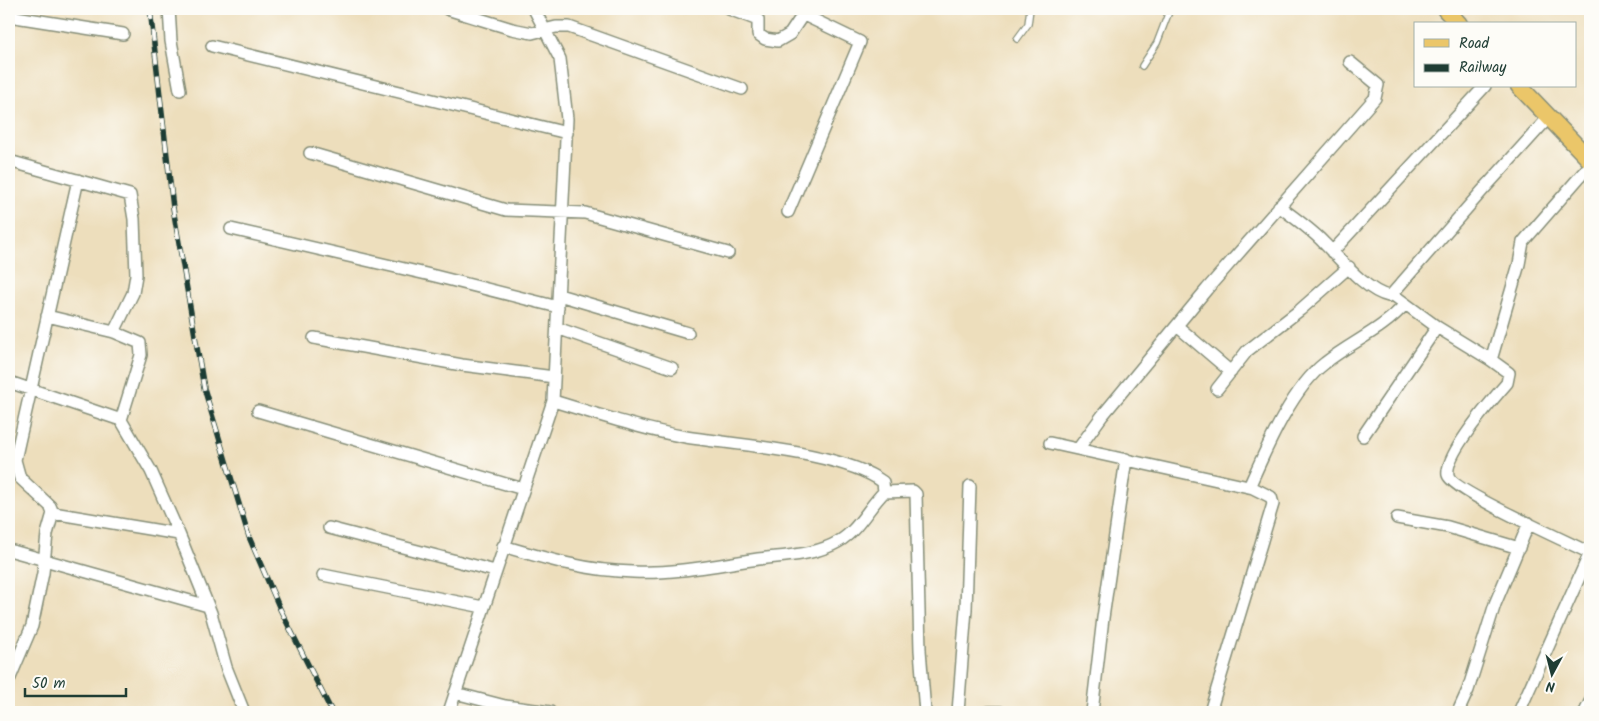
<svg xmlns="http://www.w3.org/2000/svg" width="1599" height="721" font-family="Kalam,sans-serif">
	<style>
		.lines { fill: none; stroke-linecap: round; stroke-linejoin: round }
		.lane-casing { stroke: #868e78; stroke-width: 8 }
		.street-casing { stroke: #868e78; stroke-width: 14 }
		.primary-casing { stroke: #868e78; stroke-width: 19 }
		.lane { stroke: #fff; stroke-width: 5.5 }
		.street { stroke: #fff; stroke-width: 11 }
		.primary { stroke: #ebc669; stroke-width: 16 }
		.rail-casing { stroke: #1f3d34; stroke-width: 5.5 }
		.rail { stroke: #fdfcf7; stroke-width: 4; stroke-dasharray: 11; stroke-linecap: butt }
	</style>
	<rect width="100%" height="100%" fill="#fdfcf7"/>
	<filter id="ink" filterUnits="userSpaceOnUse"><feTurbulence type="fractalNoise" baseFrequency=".02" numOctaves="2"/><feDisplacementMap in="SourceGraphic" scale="10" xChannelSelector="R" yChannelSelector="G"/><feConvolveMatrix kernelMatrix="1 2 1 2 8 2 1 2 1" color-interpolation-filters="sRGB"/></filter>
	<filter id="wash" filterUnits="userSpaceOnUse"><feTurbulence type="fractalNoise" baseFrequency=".0096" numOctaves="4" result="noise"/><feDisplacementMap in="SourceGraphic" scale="20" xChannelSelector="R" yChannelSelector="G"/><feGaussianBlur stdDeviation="1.12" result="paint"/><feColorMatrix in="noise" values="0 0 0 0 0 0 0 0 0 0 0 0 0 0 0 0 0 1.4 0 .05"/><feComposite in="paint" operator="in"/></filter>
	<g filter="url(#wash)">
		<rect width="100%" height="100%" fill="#eddebc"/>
	</g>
	<g filter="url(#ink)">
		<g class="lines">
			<g class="lane-casing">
				<path id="lane" d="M1017,39L1028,24L1030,9
					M1142,66L1157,43L1170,9"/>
			</g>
			<g class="street-casing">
				<path id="street" d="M169,9L171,41L180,90
					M447,9L512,29L532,33L556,27H569L742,89
					M729,9L758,20V34L765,39L778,41L790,34L806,10
					M9,16L123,34
					M212,46L567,133
					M310,153L506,210L585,213L728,253
					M9,161L130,195L134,219L136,275L133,293L114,332
					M1279,206C1294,218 1311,229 1324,243C1340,259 1367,292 1389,296L1392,294
					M788,212L860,42L804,15
					M231,229L435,276L558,307
					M1332,252L1485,86
					M559,295L688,333
					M47,316L114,332L140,343L141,355L121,420
					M1177,326L1231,372
					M1437,327L1392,294L1482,191L1549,117
					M557,328L672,368
					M314,338L462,365L554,377
					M1491,360L1509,373L1507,383C1493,399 1444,455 1448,475C1451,490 1570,543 1590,553
					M9,382L121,420L151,471L179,534L211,613L226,667L244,712
					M1217,389L1247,351L1300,310L1349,267
					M553,401C597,414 641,429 686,437C737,445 843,452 883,482L884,492
					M258,411L523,489
					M1363,436L1437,327L1491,360L1519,264L1523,242L1590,165
					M1050,443L1253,488L1271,497L1273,504L1210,712
					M1078,449L1102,416L1207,289L1375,98L1378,85L1350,62
					M1249,487C1266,449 1292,388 1325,363C1351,342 1383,330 1405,304
					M53,513L179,534
					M1397,518L1448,527L1519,548
					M329,528L495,571
					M503,546C546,559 589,571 633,572C674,574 717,565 758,559C782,556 808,556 832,545C857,534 866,510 884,492L913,491L916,494L920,650L925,712
					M9,550L208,606
					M323,575L483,607
					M9,680L32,626L43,573L47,534L53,513L50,506L20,478L15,460L78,180
					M455,693L505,706L550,712
					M449,712L553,401L567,119L560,59L534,9
					M958,712L966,609L970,486
					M989,712H1000
					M1092,712L1103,618L1126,459
					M1458,712L1468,690L1495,604L1529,523
					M1519,712L1590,553
					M1585,712L1590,702"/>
			</g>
			<g class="primary-casing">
				<path id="primary" d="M1445,9L1459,24
					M1519,86L1590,160"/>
			</g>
			<use href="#lane" class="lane"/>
			<use href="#street" class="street"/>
			<use href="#primary" class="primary"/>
			<g class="rail-casing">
				<path id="rail" d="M150,9L173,208L204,388L249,537L280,609L332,712"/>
			</g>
			<use href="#rail" class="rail"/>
		</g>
	</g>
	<rect width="1599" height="721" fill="none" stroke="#fdfcf7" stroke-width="30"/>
	<rect x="1414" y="22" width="162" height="65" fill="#fdfcf7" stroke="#a4b0a9"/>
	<rect x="1424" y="39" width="25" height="8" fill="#ebc669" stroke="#a4b0a9"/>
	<text x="1459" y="48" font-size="15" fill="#1f3d34">Road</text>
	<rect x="1424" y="64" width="25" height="8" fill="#1f3d34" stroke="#a4b0a9"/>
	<text x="1459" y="72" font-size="15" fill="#1f3d34">Railway</text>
	<g transform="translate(1552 674) rotate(187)" stroke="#fdfcf7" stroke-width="4" paint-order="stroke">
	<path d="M0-4L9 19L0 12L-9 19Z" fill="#1f3d34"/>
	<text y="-8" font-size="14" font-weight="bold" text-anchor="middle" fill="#1f3d34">N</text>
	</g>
	<path d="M25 688v8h101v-8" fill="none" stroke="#1f3d34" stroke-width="2.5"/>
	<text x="32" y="688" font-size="15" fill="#1f3d34" stroke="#fdfcf7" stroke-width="4" paint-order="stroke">50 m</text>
</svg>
